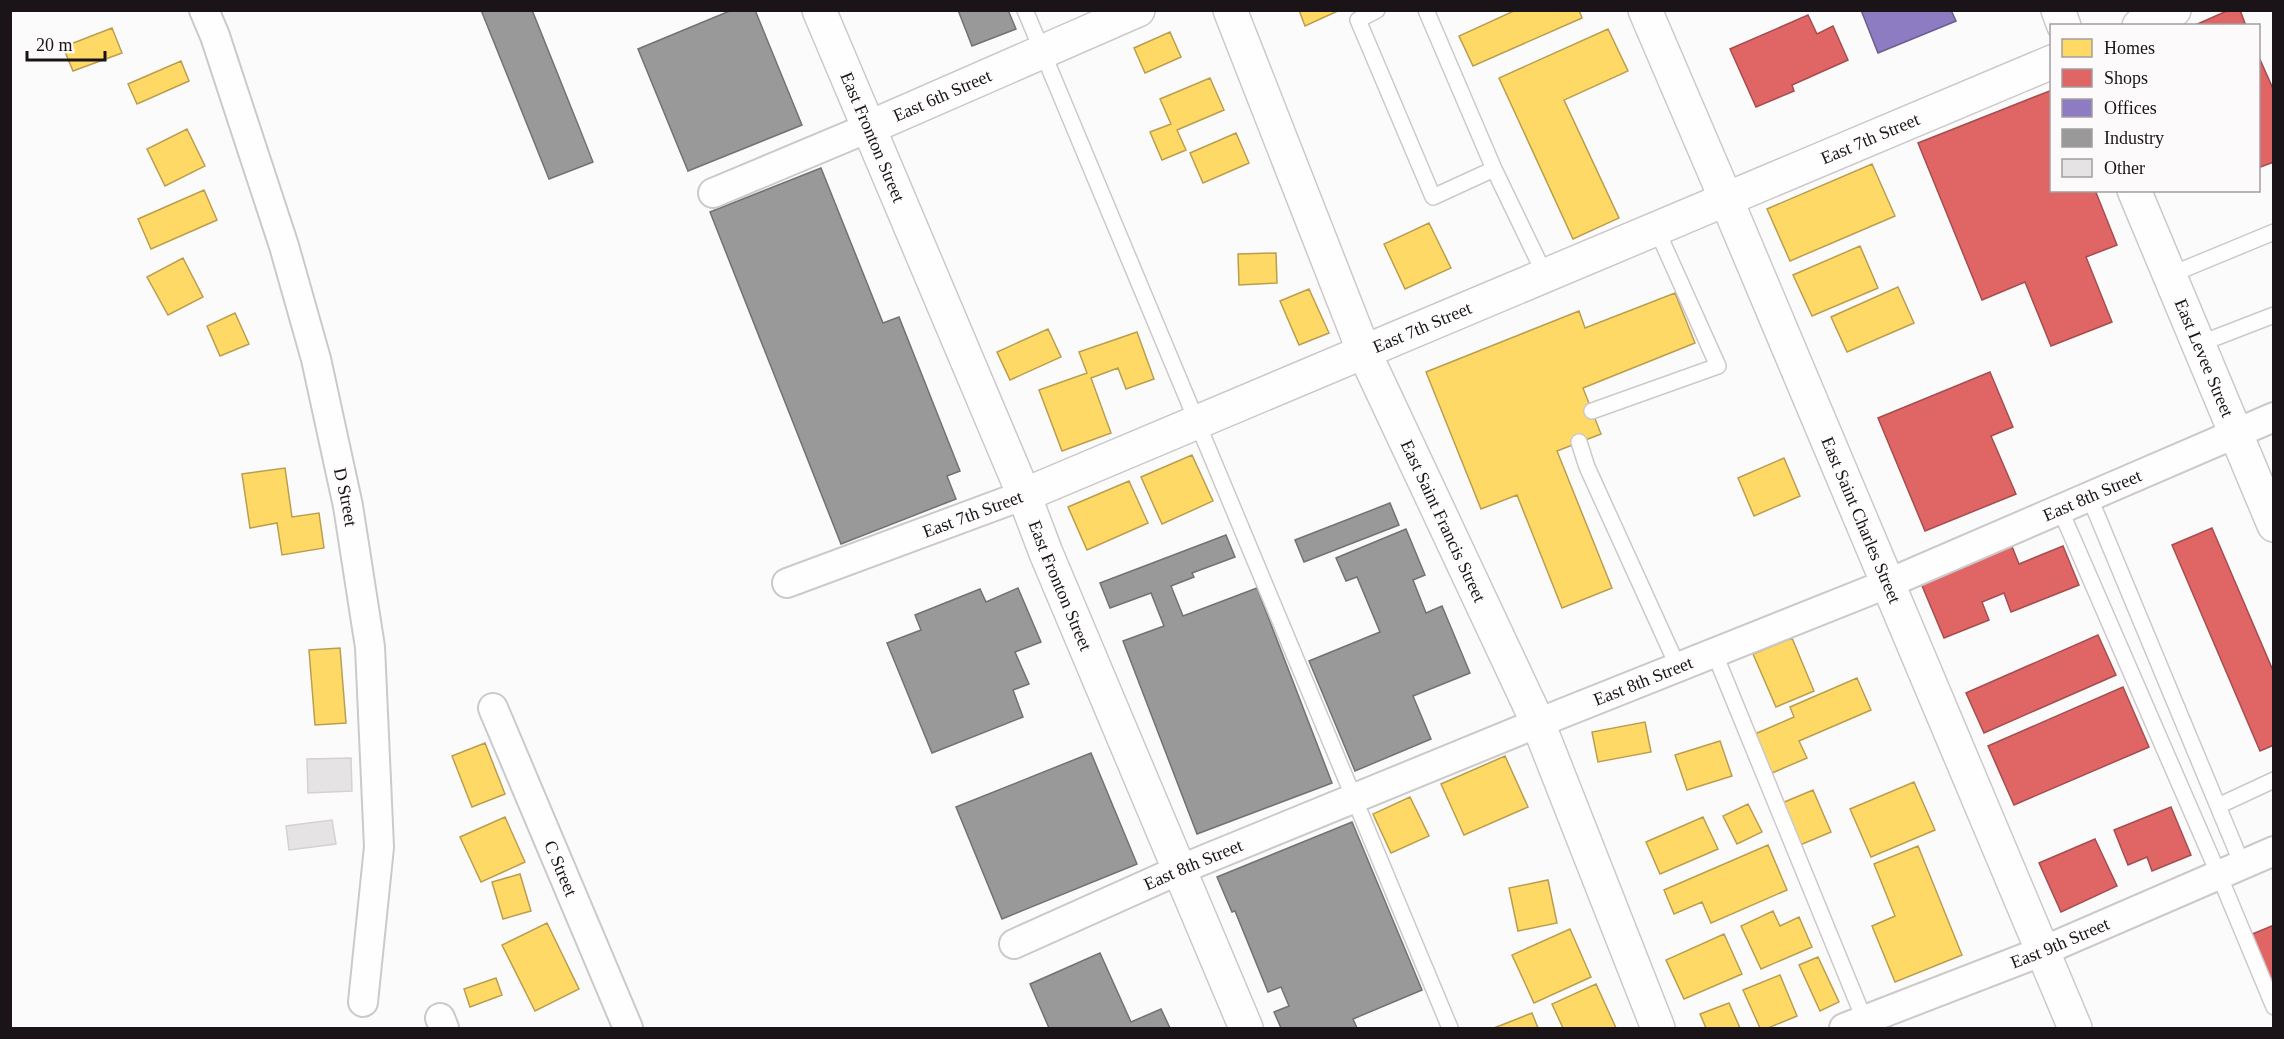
<svg xmlns="http://www.w3.org/2000/svg" width="2284" height="1039" font-family="'Times New Roman',serif">
	<style>
		.homes { fill: #ffd966; stroke: #ba9e4f; stroke-width: 1.5 }
		.shops { fill: #e06666; stroke: #a54d4f; stroke-width: 1.5 }
		.offices { fill: #8e7cc3; stroke: #6b5d90; stroke-width: 1.5 }
		.industry { fill: #999; stroke: #737172; stroke-width: 1.5 }
		.building { fill: #e6e3e5; stroke: #d4d1d2; stroke-width: 1.5 }
		.lines { fill: none; stroke-linecap: round; stroke-linejoin: round }
		.service-casing { stroke: #cdc9cb; stroke-width: 18 }
		.minor-casing { stroke: #cdc9cb; stroke-width: 32 }
		.tertiary-casing { stroke: #cdc9cb; stroke-width: 36 }
		.secondary-casing { stroke: #cdc9cb; stroke-width: 36 }
		.service { stroke: #fffefe; stroke-width: 15 }
		.minor { stroke: #fffefe; stroke-width: 28 }
		.tertiary { stroke: #fffefe; stroke-width: 33 }
		.secondary { stroke: #fffefe; stroke-width: 33 }
		.labels { text-anchor: middle; dominant-baseline: central; stroke-width: 6; stroke-linejoin: round; paint-order: stroke }
		.street-label { font-size: 18px; fill: #1a1418; stroke: #fdfafb }
	</style>
	<rect width="100%" height="100%" fill="#fcfbfb"/>
	<path class="homes" d="M1299,10H1340L1305,26Z
		M1516,10H1579L1582,18L1473,66L1459,36Z
		M112,28L122,53L73,71L63,47Z
		M1608,29L1628,71L1564,100L1619,218L1573,239L1499,78Z
		M1170,32L1181,57L1145,73L1134,48Z
		M181,61L189,81L137,104L128,84Z
		M1210,78L1224,110L1177,130L1186,150L1162,160L1150,132L1171,124L1160,99Z
		M187,129L205,166L165,186L147,149Z
		M1236,133L1249,163L1203,183L1190,153Z
		M1872,164L1895,216L1790,261L1767,209Z
		M204,190L217,220L151,249L138,219Z
		M1429,223L1451,268L1405,289L1384,244Z
		M1860,246L1878,288L1812,316L1793,275Z
		M1276,253L1277,283L1239,285L1238,254Z
		M183,258L203,297L168,315L147,277Z
		M1898,287L1914,323L1847,352L1831,317Z
		M1309,289L1329,333L1299,345L1280,301Z
		M1675,293L1695,343L1583,388L1601,434L1557,451L1612,588L1562,608L1517,495L1481,509L1426,372L1579,311L1585,328Z
		M235,313L249,344L220,356L207,326Z
		M1048,329L1061,357L1010,380L997,352Z
		M1137,332L1154,379L1126,389L1118,368L1091,378L1111,433L1062,451L1039,390L1087,373L1079,352Z
		M1192,455L1213,501L1162,524L1141,477Z
		M1784,458L1800,496L1754,516L1738,478Z
		M285,468L292,517L319,513L324,548L282,555L277,523L250,528L242,474Z
		M1129,481L1148,523L1087,550L1068,507Z
		M1792,638L1814,691L1776,707L1753,654Z
		M340,648L346,723L315,725L309,650Z
		M1857,678L1871,710L1799,741L1807,758L1772,773L1755,734L1794,717L1790,707Z
		M1645,722L1651,752L1598,762L1592,732Z
		M1720,741L1732,776L1687,790L1675,755Z
		M485,743L505,794L472,807L452,756Z
		M1505,756L1528,807L1464,835L1441,784Z
		M1914,782L1935,830L1871,857L1850,809Z
		M1813,790L1831,832L1800,845L1782,803Z
		M1410,797L1429,836L1391,853L1373,814Z
		M1748,804L1762,832L1737,844L1723,816Z
		M505,817L525,862L481,882L460,837Z
		M1703,817L1718,849L1660,874L1646,842Z
		M1768,845L1787,890L1711,923L1702,902L1674,914L1664,890Z
		M1918,846L1962,955L1895,982L1872,926L1895,916L1874,864Z
		M520,874L531,911L503,919L492,882Z
		M1548,880L1557,923L1518,931L1509,888Z
		M1773,911L1780,926L1799,917L1812,947L1761,969L1741,926Z
		M547,923L579,989L535,1011L502,945Z
		M1570,929L1591,977L1534,1003L1512,955Z
		M1724,934L1742,974L1684,999L1666,960Z
		M1818,957L1839,1002L1820,1011L1799,965Z
		M1780,975L1797,1016L1768,1028H1760L1743,990Z
		M496,978L502,995L470,1007L464,989Z
		M1596,984L1616,1028H1563L1552,1004Z
		M1729,1003L1740,1028H1706L1700,1014Z
		M1532,1013L1538,1028H1494Z"/>
	<path class="shops" d="M2229,10H2240L2246,26H2193Z
		M1808,15L1817,34L1833,26L1848,60L1792,85L1794,91L1756,107L1730,49Z
		M2258,55L2274,91V162L2258,168Z
		M2052,90V190H2095L2117,245L2086,257L2112,322L2051,346L2025,282L1982,300L1918,143Z
		M1990,372L2013,427L1991,436L2016,494L1925,531L1878,418Z
		M2212,528L2274,673V745L2260,751L2172,545Z
		M2011,544L2019,564L2063,546L2079,585L2011,612L2004,593L1982,602L1989,620L1944,638L1920,581Z
		M2098,635L2116,675L1984,733L1966,693Z
		M2123,687L2149,747L2014,805L1988,746Z
		M2171,807L2191,855L2152,871L2147,857L2128,865L2114,830Z
		M2095,839L2117,886L2061,912L2039,863Z
		M2274,925V992L2250,935Z"/>
	<path class="offices" d="M1861,10H1951L1956,21L1878,53Z"/>
	<path class="industry" d="M481,10H532L593,162L549,179Z
		M732,10H755L802,125L688,171L638,49Z
		M958,10H1008L1016,29L972,46Z
		M821,168L883,323L899,317L960,471L947,476L956,499L841,544L710,212Z
		M1390,503L1399,525L1304,562L1295,540Z
		M1406,529L1425,575L1413,580L1426,613L1442,606L1470,673L1413,696L1431,739L1355,771L1309,661L1380,632L1357,577L1346,581L1336,558Z
		M1226,535L1235,557L1192,573L1194,577L1171,586L1183,616L1257,588L1332,783L1197,834L1123,641L1164,626L1151,593L1110,608L1100,583Z
		M1018,588L1041,642L1015,652L1029,684L1013,690L1023,717L932,753L887,643L921,630L915,615L980,589L986,602Z
		M1091,753L1137,864L1002,919L956,807Z
		M1352,822L1422,990L1353,1019L1357,1028H1281L1274,1012L1289,1006L1281,987L1268,992L1235,911L1232,912L1217,877Z
		M1100,953L1131,1022L1161,1009L1170,1028H1049L1030,984Z"/>
	<path class="building" d="M351,758L352,791L308,793L307,759Z
		M332,820L336,844L289,850L286,826Z"/>
	<g class="lines">
		<g class="service-casing">
			<path id="service" d="M1025,10L1450,1028
				M1377,10L1358,20L1433,197L1494,169
				M1426,10L1494,169L1545,275
				M2170,275L2274,232
				M2199,344L2274,315
				M1592,411L1718,366L1656,228
				M1579,442L1587,467L1678,667
				M2089,496L2242,864
				M2060,509L2219,875L2274,1007
				M1714,652L1867,1026
				M2218,806L2274,780"/>
		</g>
		<g class="minor-casing">
			<g id="minor">
				<path id="s1" d="M204,10L215,36L284,246L316,359L348,506L370,647L379,847L363,1002"/>
				<path d="M713,193L868,128"/>
				<path id="s2" d="M787,583L1024,495"/>
				<path id="s3" d="M493,708L628,1028"/>
				<path id="s4" d="M1014,944L1179,870L1538,723L1889,583L2274,417"/>
				<path d="M440,1018L444,1028"/>
				<path id="s5" d="M1844,1028L2043,951L2274,851"/>
			</g>
		</g>
		<g class="tertiary-casing">
			<g id="tertiary">
				<path id="s6" d="M1230,10L1364,352L1538,723L1658,1028"/>
				<path id="s7" d="M1645,10L1726,199L2075,1028"/>
				<path d="M2058,10L2064,26"/>
				<path id="s8" d="M2134,190L2274,525"/>
			</g>
		</g>
		<g class="secondary-casing">
			<g id="secondary">
				<path id="s9" d="M819,10L1024,495L1046,553L1246,1028"/>
				<path d="M2139,26L2174,10"/>
				<path id="s10" d="M868,128L1138,10"/>
				<path id="s11" d="M1024,495L2052,62"/>
			</g>
		</g>
		<use href="#service" class="service"/>
		<use href="#minor" class="minor"/>
		<use href="#tertiary" class="tertiary"/>
		<use href="#secondary" class="secondary"/>
	</g>
	<g class="labels">
		<g class="street-label">
			<text stroke="none"><textPath href="#s10" startOffset="81">East 6th Street</textPath></text>
			<text stroke="none"><textPath href="#s9" startOffset="138">East Fronton Street</textPath></text>
			<text stroke="none"><textPath href="#s11" startOffset="918">East 7th Street</textPath></text>
			<text stroke="none"><textPath href="#s11" startOffset="432">East 7th Street</textPath></text>
			<text stroke="none"><textPath href="#s8" startOffset="182">East Levee Street</textPath></text>
			<text stroke="none"><textPath href="#s4" startOffset="1168">East 8th Street</textPath></text>
			<text stroke="none"><textPath href="#s1" startOffset="508">D Street</textPath></text>
			<text stroke="none"><textPath href="#s2" startOffset="198">East 7th Street</textPath></text>
			<text stroke="none"><textPath href="#s7" startOffset="554">East Saint Charles Street</textPath></text>
			<text stroke="none"><textPath href="#s6" startOffset="554">East Saint Francis Street</textPath></text>
			<text stroke="none"><textPath href="#s9" startOffset="624">East Fronton Street</textPath></text>
			<text stroke="none"><textPath href="#s4" startOffset="682">East 8th Street</textPath></text>
			<text stroke="none"><textPath href="#s4" startOffset="196">East 8th Street</textPath></text>
			<text stroke="none"><textPath href="#s3" startOffset="174">C Street</textPath></text>
			<text stroke="none"><textPath href="#s5" startOffset="232">East 9th Street</textPath></text>
		</g>
	</g>
	<rect width="2284" height="1039" fill="none" stroke="#1a1418" stroke-width="24"/>
	<rect x="2050" y="24" width="210" height="168" fill="#fdfafb" stroke="#a29ea0" stroke-width="1.5"/>
	<rect x="2062" y="39" width="30" height="18" fill="#ffd966" stroke="#a29ea0" stroke-width="1.5"/>
	<text x="2104" y="54" font-size="18" fill="#1a1418">Homes</text>
	<rect x="2062" y="69" width="30" height="18" fill="#e06666" stroke="#a29ea0" stroke-width="1.5"/>
	<text x="2104" y="84" font-size="18" fill="#1a1418">Shops</text>
	<rect x="2062" y="99" width="30" height="18" fill="#8e7cc3" stroke="#a29ea0" stroke-width="1.5"/>
	<text x="2104" y="114" font-size="18" fill="#1a1418">Offices</text>
	<rect x="2062" y="129" width="30" height="18" fill="#999999" stroke="#a29ea0" stroke-width="1.5"/>
	<text x="2104" y="144" font-size="18" fill="#1a1418">Industry</text>
	<rect x="2062" y="159" width="30" height="18" fill="#e6e3e5" stroke="#a29ea0" stroke-width="1.5"/>
	<text x="2104" y="174" font-size="18" fill="#1a1418">Other</text>
	<path d="M27 51v9h78v-9" fill="none" stroke="#1a1418" stroke-width="3"/>
	<text x="36" y="51" font-size="18" fill="#1a1418" stroke="#fdfafb" stroke-width="4.5" paint-order="stroke">20 m</text>
</svg>
